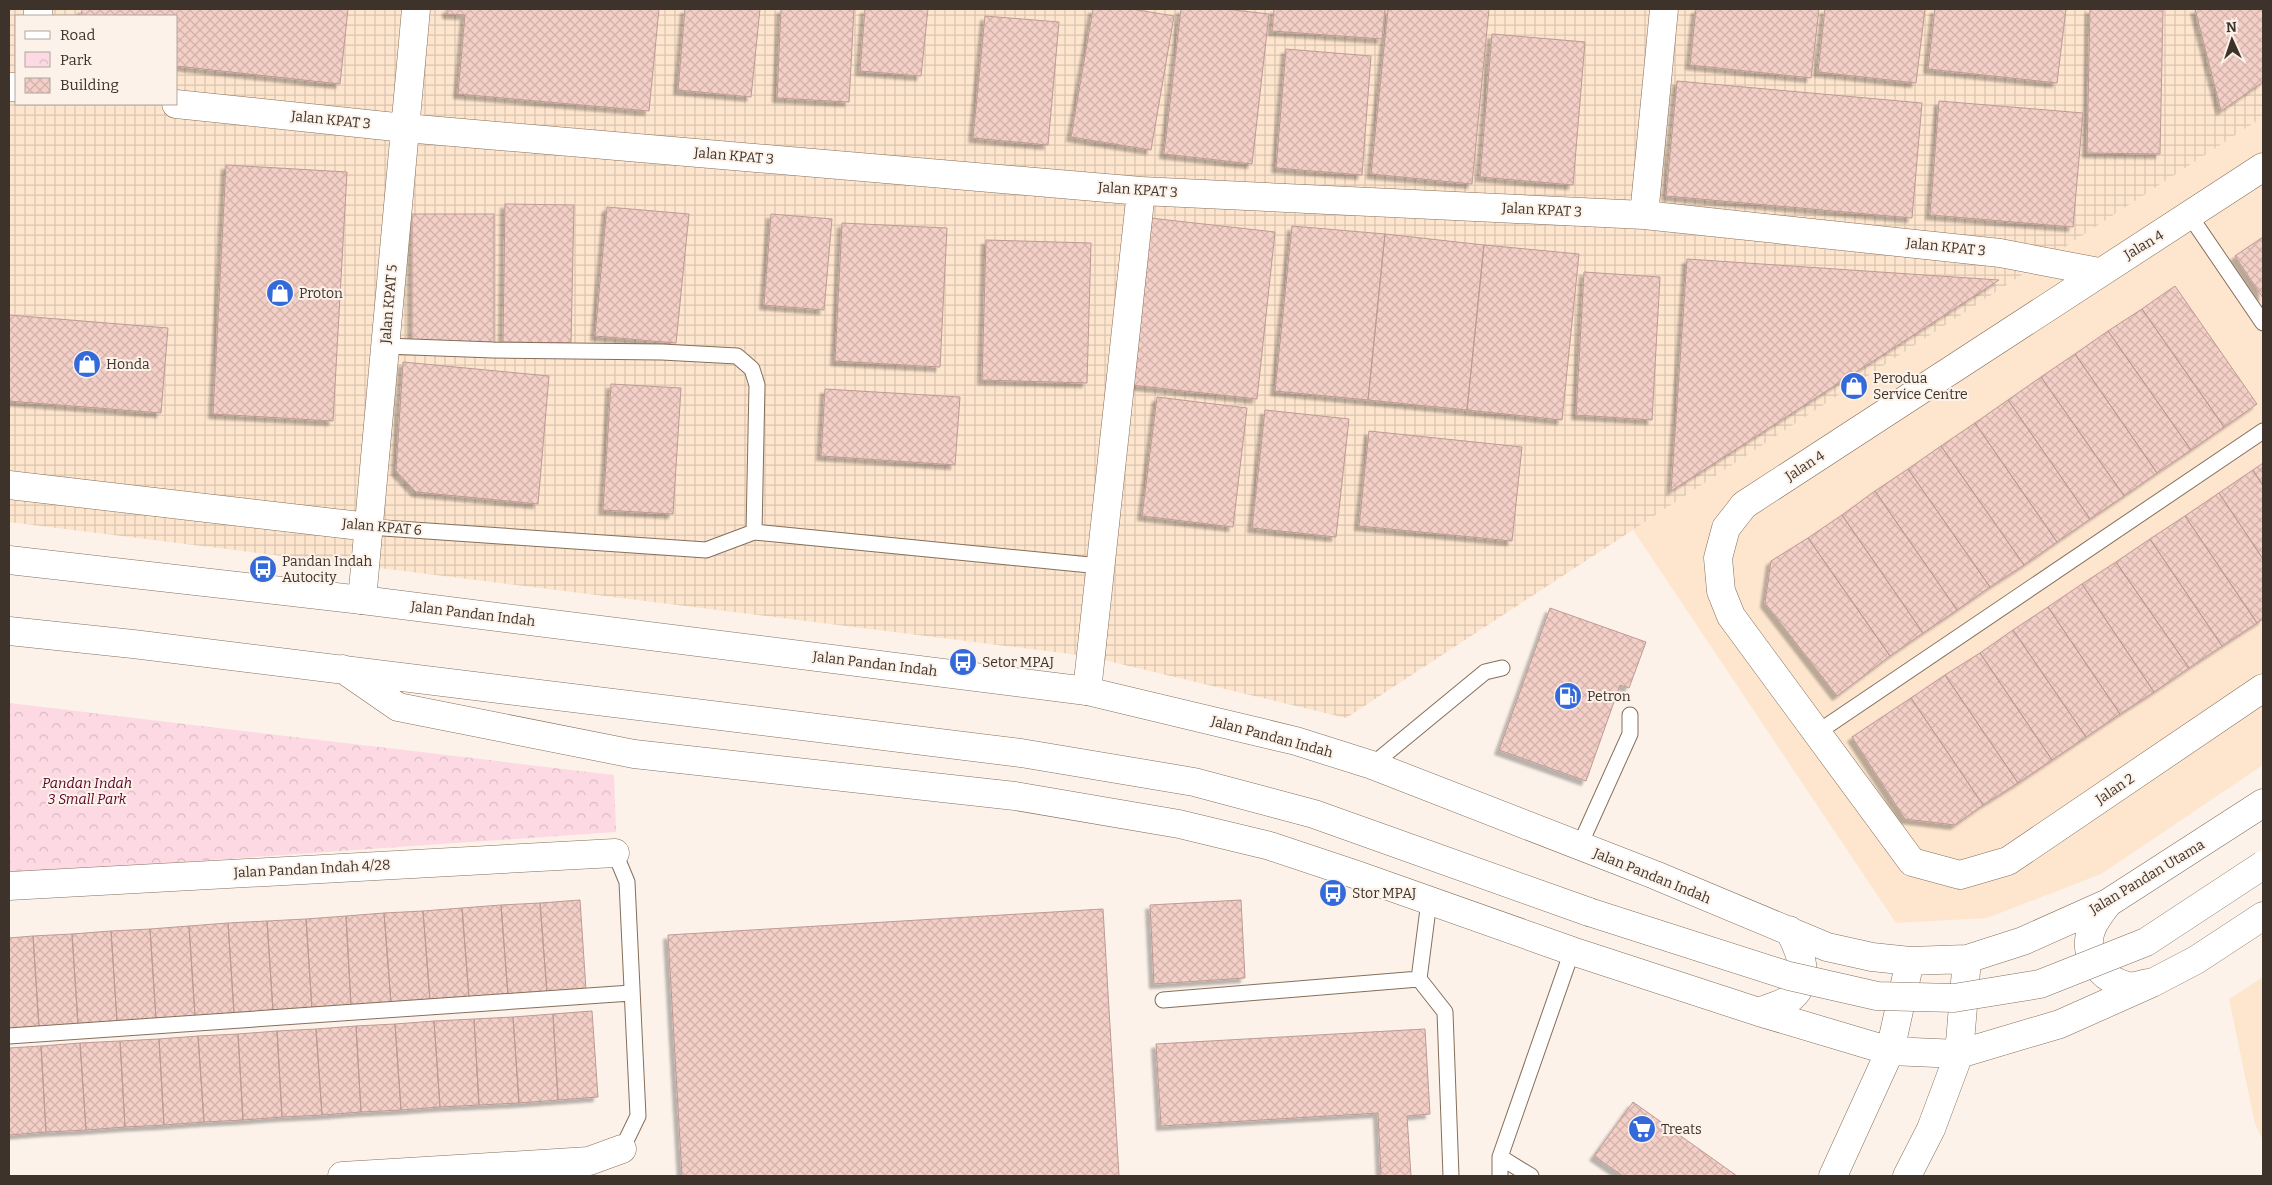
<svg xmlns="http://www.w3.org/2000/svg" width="2272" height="1185" font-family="Bitter,serif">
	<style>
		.built { fill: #fee5ce }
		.industrial { fill: url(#industrial-grid); fill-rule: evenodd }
		.park { fill: url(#park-crowns) }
		.building { fill: url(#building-cross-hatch); stroke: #bd9b94; filter: url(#shadow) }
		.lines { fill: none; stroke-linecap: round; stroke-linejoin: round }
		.service-casing { stroke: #856f5a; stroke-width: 17 }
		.minor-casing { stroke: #856f5a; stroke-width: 29 }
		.secondary-casing { stroke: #856f5a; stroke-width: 29 }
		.service { stroke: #fff; stroke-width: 15 }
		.minor { stroke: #fff; stroke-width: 28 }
		.secondary { stroke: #fff; stroke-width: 28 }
		.secondary-bridge-casing { stroke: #856f5a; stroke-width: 29; stroke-linecap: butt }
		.secondary-bridge { stroke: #fff; stroke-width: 28 }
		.labels { text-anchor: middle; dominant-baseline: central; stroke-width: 4; stroke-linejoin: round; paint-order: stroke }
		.street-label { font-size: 14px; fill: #3d332a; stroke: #fcf2e9 }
		.poi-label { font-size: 14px; fill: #3d332a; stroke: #fcf2e9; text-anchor: start }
		.park-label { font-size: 14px; font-style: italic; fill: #59032c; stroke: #fcf2e9 }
	</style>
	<defs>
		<pattern id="industrial-grid" width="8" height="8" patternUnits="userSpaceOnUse" patternTransform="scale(1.25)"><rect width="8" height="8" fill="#fee5ce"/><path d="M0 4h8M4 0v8" fill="none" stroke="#dbc5b1"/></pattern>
		<pattern id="park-crowns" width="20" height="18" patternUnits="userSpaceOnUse" patternTransform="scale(1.25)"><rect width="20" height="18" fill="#fdd9e3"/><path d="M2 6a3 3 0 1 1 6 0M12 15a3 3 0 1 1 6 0" fill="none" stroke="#dabbc3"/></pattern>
		<pattern id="building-cross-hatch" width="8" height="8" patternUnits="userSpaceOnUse" patternTransform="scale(1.25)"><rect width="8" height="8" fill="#f3cfc7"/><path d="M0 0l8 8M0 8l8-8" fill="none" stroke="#d1b2ab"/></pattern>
		<filter id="shadow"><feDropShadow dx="-4.5" dy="4.5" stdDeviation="1" flood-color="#0004"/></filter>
	</defs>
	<rect width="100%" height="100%" fill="#fcf2e9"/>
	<path class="built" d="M2263,117V765L2101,874L1987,918L1896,923L1633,530Z
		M2263,977V1141L2255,1124L2229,999Z"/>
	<path class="industrial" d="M9,9H2263V117L1346,718L1087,656L9,522ZM16,16H176V104H16Z"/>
	<path class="park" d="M9,703L614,775L616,832L9,874Z"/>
	<path class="building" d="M82,9H348L340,84L176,66V16H81Z
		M447,9H659L649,111L458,94L465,15L447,14Z
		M685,9H760L751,97L678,90Z
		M781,9H854L849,102L777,98Z
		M865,9H928L921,76L860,71Z
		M1093,9H1132L1174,16L1151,150L1071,137Z
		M1181,9H1226L1269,14L1252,164L1164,154Z
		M1274,9H1385L1382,39L1272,31Z
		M1388,9H1489L1472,184L1371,174Z
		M1696,9H1819L1811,78L1690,65Z
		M1825,9H1925L1916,83L1818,72Z
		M1935,9H2066L2057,83L1928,69Z
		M2090,9H2163L2160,154L2087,153Z
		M2195,9H2263V82L2221,111Z
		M985,16L1059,22L1048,145L973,138Z
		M1492,34L1585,42L1573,185L1480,177Z
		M1286,49L1371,56L1362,175L1276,168Z
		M1677,81L1922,103L1912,218L1666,196Z
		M1939,101L2083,113L2073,227L1930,215Z
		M226,165L347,172L333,421L213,414Z
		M505,204L574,205L571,343L503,342Z
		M607,207L689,214L676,343L595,336Z
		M412,214H494V343H412Z
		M771,214L832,219L824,310L764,305Z
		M1150,218L1275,232L1257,399L1131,385Z
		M842,223L947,228L940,367L835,361Z
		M1292,226L1385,234L1368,400L1275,391Z
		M1385,234L1484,245L1467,410L1368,400Z
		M2263,237V298L2235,256Z
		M986,240L1091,243L1087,383L982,380Z
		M1484,245L1579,254L1562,420L1467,410Z
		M1687,259L1999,280L1671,491Z
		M1584,272L1660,277L1652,420L1576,415Z
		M2175,286L2257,404L2224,427L2142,309Z
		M2142,309L2224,427L2191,450L2108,331Z
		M9,315L168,328L161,413L9,401Z
		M2108,331L2191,450L2157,473L2075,354Z
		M2075,354L2157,473L2124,496L2041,377Z
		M403,362L549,376L538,504L416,492L396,471Z
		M2041,377L2124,496L2090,519L2008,400Z
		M611,384L681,388L673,514L603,510Z
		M825,389L960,397L955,465L821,456Z
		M1157,397L1247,408L1233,527L1142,516Z
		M2008,400L2090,519L2057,542L1975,423Z
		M1265,410L1349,419L1336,537L1252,528Z
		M1975,423L2057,542L2024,565L1941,446Z
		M1369,431L1522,447L1512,541L1359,526Z
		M1941,446L2024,565L1990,587L1908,469Z
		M2263,463V486L2253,470Z
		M1908,469L1990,587L1957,610L1875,491Z
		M2253,470L2263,486V559L2219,493Z
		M1875,491L1957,610L1923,633L1842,515Z
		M2219,493L2263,559V619L2257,623L2185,516Z
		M1842,515L1923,633L1890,656L1808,538Z
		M2185,516L2257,623L2222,646L2150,539Z
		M1808,538L1890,656L1837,696L1765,603L1771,561Z
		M2150,539L2222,646L2189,668L2116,562Z
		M2116,562L2189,668L2154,692L2082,584Z
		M2082,584L2154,692L2120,714L2048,607Z
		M2048,607L2120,714L2086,737L2013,630Z
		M1550,608L1646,642L1629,688L1620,685L1586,781L1499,750Z
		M2013,630L2086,737L2052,760L1980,653Z
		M1980,653L2052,760L2018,783L1945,675Z
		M1945,675L2018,783L1983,805L1911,698Z
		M1911,698L1983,805L1955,825L1905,819L1852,737Z
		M580,900L586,990L547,993L540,903Z
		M1241,900L1245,978L1154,984L1150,905Z
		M540,903L547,993L508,996L501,905Z
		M501,905L508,996L469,998L462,908Z
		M462,908L469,998L430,1001L423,911Z
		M1103,909L1119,1176H682L668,935Z
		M423,911L430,1001L391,1003L384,913Z
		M384,913L391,1003L351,1006L346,916Z
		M346,916L351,1006L312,1009L306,919Z
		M306,919L312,1009L273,1011L267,921Z
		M267,921L273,1011L234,1013L228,923Z
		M228,923L234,1013L195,1016L189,926Z
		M189,926L195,1016L156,1019L150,929Z
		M150,929L156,1019L117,1021L111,931Z
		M111,931L117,1021L78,1024L72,934Z
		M72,934L78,1024L39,1027L33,936Z
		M33,936L39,1027L9,1029V938Z
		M592,1011L598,1097L558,1100L553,1014Z
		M553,1014L558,1100L519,1103L513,1017Z
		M513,1017L519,1103L479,1105L474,1019Z
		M474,1019L479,1105L440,1107L434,1021Z
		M434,1021L440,1107L401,1110L395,1024Z
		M395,1024L401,1110L361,1112L356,1026Z
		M356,1026L361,1112L322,1115L316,1029Z
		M316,1029L322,1115L282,1117L277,1031Z
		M1425,1029L1430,1114L1407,1116L1411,1176H1381L1378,1113L1161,1126L1156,1044Z
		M277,1031L282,1117L243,1120L238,1034Z
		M238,1034L243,1120L204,1122L198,1036Z
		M198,1036L204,1122L164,1125L159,1039Z
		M159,1039L164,1125L125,1127L120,1041Z
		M120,1041L125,1127L86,1130L80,1043Z
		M80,1043L86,1130L46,1132L41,1046Z
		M41,1046L46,1132L9,1135V1048Z
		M1633,1102L1737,1176H1623L1594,1156Z"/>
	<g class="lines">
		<g class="service-casing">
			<path id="service" d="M2190,216L2263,323
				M385,346L493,350L662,352L737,356L752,369L757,385L754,532
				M369,527L706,550L754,532L1100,566
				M1818,732L2263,431
				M1372,765L1485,672L1502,668
				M1579,847L1630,734V715
				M615,853L627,882L638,1116L622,1149
				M1419,979L1445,1012L1451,1176
				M1163,1000L1419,979L1429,901
				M9,1036L631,993
				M1500,1157L1531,1176
				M1500,1176V1157L1572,951"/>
		</g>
		<g class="minor-casing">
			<path id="minor" d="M38,16V9
				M9,87H16
				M176,104L405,128L1141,191L1644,215L2000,253L2099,272
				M2263,167L1744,505L1726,528L1718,558L1721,591L1731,616L1912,862L1960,875L2008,861L2263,688
				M1644,215L1664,9
				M9,485L369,527
				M362,600L416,9
				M1087,691L1141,191
				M9,886L615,853
				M342,1176L589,1161L622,1149"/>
		</g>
		<g class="secondary-casing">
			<path id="secondary" d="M9,560L362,600L1087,691L1296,741L1372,765L1655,875L1827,947L1872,957L1910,961L1967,959L2023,941L2108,903L2263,803
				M9,631L133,644L1021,753L1194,782L1314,814L1589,912
				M343,669L398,707L634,754L1015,796L1179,824L1270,846L1357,875L1572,951L1759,1012L1890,1051L1959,1054L2060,1024L2152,983L2196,960L2263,916
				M2108,903C2100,914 2090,926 2089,940C2087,963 2107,981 2128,986C2134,987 2142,984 2148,983
				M1759,1012C1768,1008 1780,1005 1788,1000C1814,982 1800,951 1789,930
				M1833,1176L1890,1051L1910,961
				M1907,1176L1931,1129L1959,1054L1967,959"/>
		</g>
		<use href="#service" class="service"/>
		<use href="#minor" class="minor"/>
		<use href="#secondary" class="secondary"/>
		<g class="secondary-bridge-casing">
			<path id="secondary-bridge" d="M1589,912L1789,976L1877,996L1954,998L2040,984L2146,942L2263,865"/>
		</g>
		<use href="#secondary-bridge" class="secondary-bridge"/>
	</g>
	<defs>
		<g id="shop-disc" transform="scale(1.4375)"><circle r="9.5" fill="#3369d8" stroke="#fcf2e9"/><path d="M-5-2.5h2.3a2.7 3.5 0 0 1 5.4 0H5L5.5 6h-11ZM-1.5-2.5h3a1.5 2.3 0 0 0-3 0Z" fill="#fff"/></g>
		<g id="bus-disc" transform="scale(1.4375)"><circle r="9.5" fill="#3369d8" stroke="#fcf2e9"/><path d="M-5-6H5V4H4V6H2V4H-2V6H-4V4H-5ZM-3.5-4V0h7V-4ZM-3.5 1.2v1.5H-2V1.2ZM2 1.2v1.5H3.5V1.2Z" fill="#fff"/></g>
		<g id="fuel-disc" transform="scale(1.4375)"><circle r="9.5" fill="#3369d8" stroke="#fcf2e9"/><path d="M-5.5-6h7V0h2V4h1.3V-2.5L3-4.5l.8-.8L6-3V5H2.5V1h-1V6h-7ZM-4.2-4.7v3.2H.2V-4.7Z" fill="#fff"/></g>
		<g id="supermarket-disc" transform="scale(1.4375)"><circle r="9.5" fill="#3369d8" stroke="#fcf2e9"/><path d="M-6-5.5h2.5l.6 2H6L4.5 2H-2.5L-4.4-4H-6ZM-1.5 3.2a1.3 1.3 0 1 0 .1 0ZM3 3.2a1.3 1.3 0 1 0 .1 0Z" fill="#fff"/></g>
	</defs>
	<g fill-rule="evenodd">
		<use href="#shop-disc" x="280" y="293"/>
		<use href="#shop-disc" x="87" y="364"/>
		<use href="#shop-disc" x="1854" y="386"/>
		<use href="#bus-disc" x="263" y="569"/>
		<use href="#bus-disc" x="963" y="662"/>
		<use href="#fuel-disc" x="1568" y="696"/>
		<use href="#bus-disc" x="1333" y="893"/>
		<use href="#supermarket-disc" x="1642" y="1129"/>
	</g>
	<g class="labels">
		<g class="street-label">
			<text transform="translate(331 120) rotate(6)">Jalan KPAT 3</text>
			<text transform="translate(734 156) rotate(5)">Jalan KPAT 3</text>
			<text transform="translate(1138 190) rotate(4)">Jalan KPAT 3</text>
			<text transform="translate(1542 210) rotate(3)">Jalan KPAT 3</text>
			<text transform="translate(2144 245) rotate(-31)">Jalan 4</text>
			<text transform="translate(1946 247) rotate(6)">Jalan KPAT 3</text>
			<text transform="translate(389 304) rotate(-85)">Jalan KPAT 5</text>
			<text transform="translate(1805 466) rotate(-33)">Jalan 4</text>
			<text transform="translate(382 527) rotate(5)">Jalan KPAT 6</text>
			<text transform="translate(473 614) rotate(7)">Jalan Pandan Indah</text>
			<text transform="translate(875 664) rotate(7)">Jalan Pandan Indah</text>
			<text transform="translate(1272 737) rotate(15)">Jalan Pandan Indah</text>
			<text transform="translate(2115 789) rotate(-34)">Jalan 2</text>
			<text transform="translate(312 869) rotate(-3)">Jalan Pandan Indah 4/28</text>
			<text transform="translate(1652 876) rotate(22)">Jalan Pandan Indah</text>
			<text transform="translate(2147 877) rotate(-31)">Jalan Pandan Utama</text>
		</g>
		<g class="poi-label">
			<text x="299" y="293">Proton</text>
			<text x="106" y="364">Honda</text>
			<text x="1873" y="378">Perodua<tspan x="1873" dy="16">Service Centre</tspan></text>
			<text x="282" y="561">Pandan Indah<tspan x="282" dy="16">Autocity</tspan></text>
			<text x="982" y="662">Setor MPAJ</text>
			<text x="1587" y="696">Petron</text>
			<text x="1352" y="893">Stor MPAJ</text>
			<text x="1661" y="1129">Treats</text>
		</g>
		<g class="park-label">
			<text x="87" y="783">Pandan Indah<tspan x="87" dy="16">3 Small Park</tspan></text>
		</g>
	</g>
	<rect width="2272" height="1185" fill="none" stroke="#3d332a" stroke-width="20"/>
	<rect x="15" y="15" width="162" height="90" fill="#fcf2e9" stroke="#b0a69d"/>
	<rect x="25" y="31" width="25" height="8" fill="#ffffff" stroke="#b0a69d"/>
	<text x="60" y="40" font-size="15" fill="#3d332a">Road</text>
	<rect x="25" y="52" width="25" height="15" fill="url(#park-crowns)" stroke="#b0a69d"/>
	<text x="60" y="65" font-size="15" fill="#3d332a">Park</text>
	<rect x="25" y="78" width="25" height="15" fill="url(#building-cross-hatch)" stroke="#b0a69d"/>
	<text x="60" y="90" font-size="15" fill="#3d332a">Building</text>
	<g transform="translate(2232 40) rotate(357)" stroke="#fcf2e9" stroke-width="4" paint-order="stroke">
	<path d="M0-4L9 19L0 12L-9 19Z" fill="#3d332a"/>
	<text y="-8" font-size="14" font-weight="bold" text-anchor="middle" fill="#3d332a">N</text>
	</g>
</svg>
